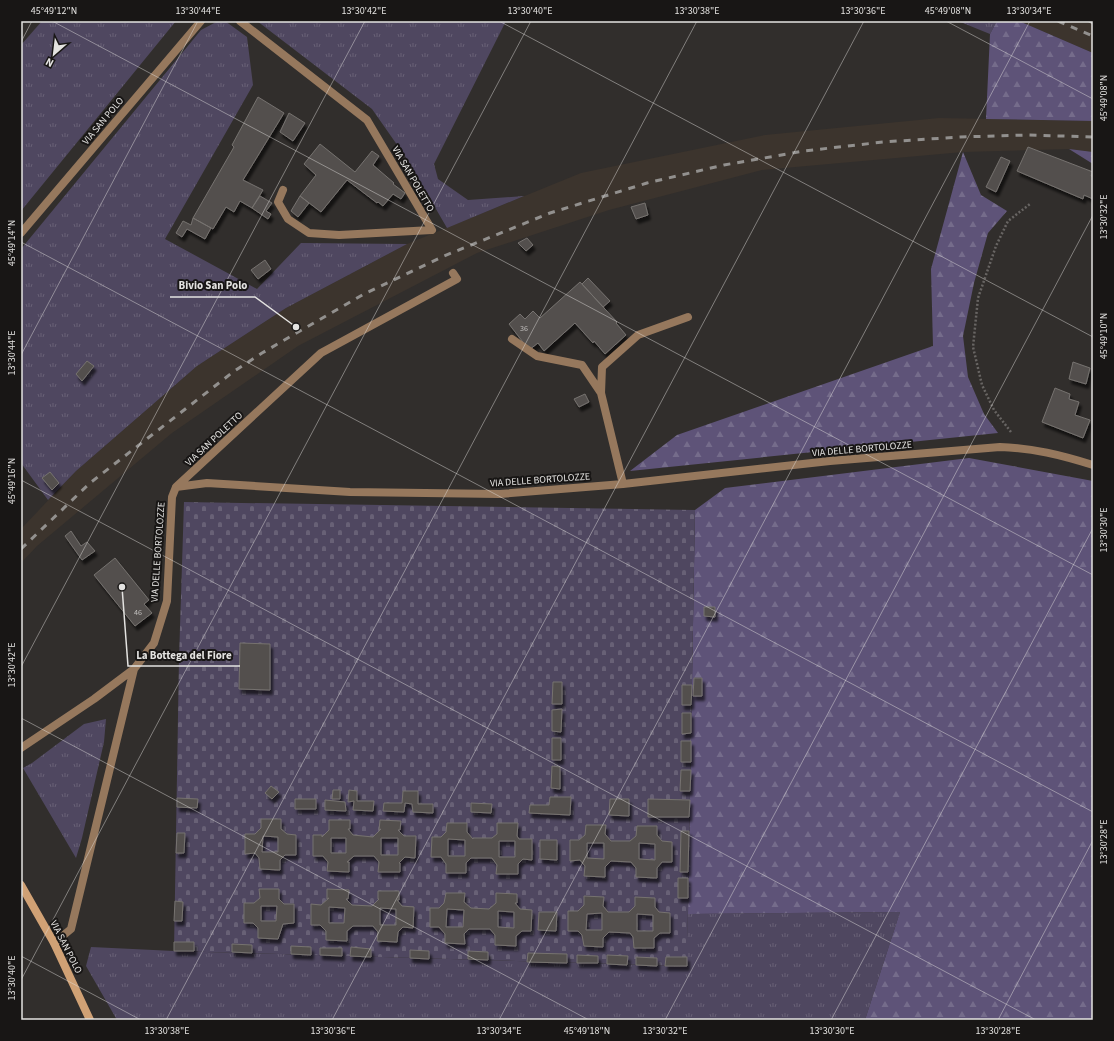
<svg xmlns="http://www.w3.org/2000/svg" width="1114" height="1041" font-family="'Source Sans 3',sans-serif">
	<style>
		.built { fill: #3c342d }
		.grass { fill: url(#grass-tufts) }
		.forest { fill: url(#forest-firs) }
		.cemetery { fill: url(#cemetery-stones) }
		.building { fill: #53504e; stroke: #76726f; fill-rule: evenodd; filter: url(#shadow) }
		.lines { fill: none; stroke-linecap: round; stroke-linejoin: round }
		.path { stroke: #686563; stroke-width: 2.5; stroke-dasharray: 2 2; stroke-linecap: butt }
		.street { stroke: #96785d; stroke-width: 8 }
		.secondary { stroke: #d0a175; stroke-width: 8 }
		.rail { stroke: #92908e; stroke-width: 3; stroke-dasharray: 7 7; stroke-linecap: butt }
		.ticks { fill: none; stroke: #e4e3e1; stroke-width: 1; stroke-opacity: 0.45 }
		.labels { text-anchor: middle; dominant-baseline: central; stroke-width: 4; stroke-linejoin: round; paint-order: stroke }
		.number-label { font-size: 8px; fill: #c0bebc }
		.street-label { font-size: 10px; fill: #e4e3e1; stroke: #181615 }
		.leader { fill: none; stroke: #e4e3e1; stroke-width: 1.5 }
		.callout-dot { fill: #e4e3e1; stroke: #181615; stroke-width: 1.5 }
		.callout-label { font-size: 11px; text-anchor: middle; font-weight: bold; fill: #e4e3e1; stroke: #181615; stroke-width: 4; stroke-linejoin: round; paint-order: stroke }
		.neatline { fill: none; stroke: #e4e3e1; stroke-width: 1.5 }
		.ticks-label { font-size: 10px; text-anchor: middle; fill: #e4e3e1 }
	</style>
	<defs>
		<pattern id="grass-tufts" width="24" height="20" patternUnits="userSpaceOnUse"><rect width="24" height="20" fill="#4f4760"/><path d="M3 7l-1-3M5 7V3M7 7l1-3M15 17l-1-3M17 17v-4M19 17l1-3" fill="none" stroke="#686176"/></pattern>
		<pattern id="forest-firs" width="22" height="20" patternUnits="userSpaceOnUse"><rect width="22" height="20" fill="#5e5378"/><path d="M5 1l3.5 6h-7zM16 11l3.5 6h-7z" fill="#756c8b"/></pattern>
		<pattern id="cemetery-stones" width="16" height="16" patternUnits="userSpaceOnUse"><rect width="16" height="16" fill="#4f4760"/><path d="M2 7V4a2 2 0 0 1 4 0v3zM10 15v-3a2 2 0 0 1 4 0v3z" fill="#686176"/></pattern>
		<filter id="shadow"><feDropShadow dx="2.5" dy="4.5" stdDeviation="1" flood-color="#0009"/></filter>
	</defs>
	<rect width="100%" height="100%" fill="#312e2c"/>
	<path class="built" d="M1019,21H1093V53Z
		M939,118L1093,121V152L1069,149L963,152L762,170L609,210L477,253L298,346L172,433L37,546L21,563V529L76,471L197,366L286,308L407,244L581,173L765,135Z"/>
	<path class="grass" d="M42,21H176L21,211V45Z
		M218,21H225L247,37L253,85L165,239L257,289L301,243L407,244L286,308L197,366L76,471L48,500L21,463V249L201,30Z
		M257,21H506L434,164L438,179L468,200L524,196L447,228L407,159L372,109Z
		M958,21H997L990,34Z
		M106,719L104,742L82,838L76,858L23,768L32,763L84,724Z
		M900,912L865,1020H117L86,966L91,947L174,951L686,966L688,914Z"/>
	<path class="forest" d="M997,21H1019L1093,53V121L986,119L990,34Z
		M1069,149L1093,152V164Z
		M963,152L981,195L1007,211L988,233L974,283L963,336L968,377L984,414L998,433L630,471L677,435L933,346L931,269Z
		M969,458L1093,481V1020H865L900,912L688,914L695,510L725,488Z"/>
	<path class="cemetery" d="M184,502L695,510L687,966L174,951L179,659Z"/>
	<path class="building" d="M258,97L284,113L243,180L263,190L252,208L240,201L234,212L226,207L213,229L193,218L234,147L232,145Z
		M289,113L305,123L293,141L280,132Z
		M320,144L355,172L372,151L379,156L373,165L394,183L393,184L405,193L401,199L393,194L383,206L378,202L377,203L347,180L321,212L300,196L316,175L304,164Z
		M1028,147L1093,172L1091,176L1093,177V199L1084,195L1083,199L1017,171Z
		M1001,157L1010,161L996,192L986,187Z
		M260,196L272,203L266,211L271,214L268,219L252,208Z
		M300,196L309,203L298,217L291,211Z
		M645,203L648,215L636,219L631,207Z
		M193,218L211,228L205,239L187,229L182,237L176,233L183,221L191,225Z
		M527,238L533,245L526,251L518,243Z
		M265,260L271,269L258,279L251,270Z
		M588,278L610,301L603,307L582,284Z
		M580,282L617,322L616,323L626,335L605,354L594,341L593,343L575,323L544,351L538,343L529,350L509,324L520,314L525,319L533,311L540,318Z
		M87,361L94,366L82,381L76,374Z
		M1073,362L1090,368L1086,384L1069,379Z
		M1055,388L1070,394L1069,399L1079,402L1075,415L1090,420L1083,438L1042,422Z
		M585,394L589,402L579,407L574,399Z
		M50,472L59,483L52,490L42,478Z
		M71,531L81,546L87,542L95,551L82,560L65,536Z
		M115,558L149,600L144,604L152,613L135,626L94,575Z
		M704,607H715V617L704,616Z
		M240,643L270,644V690L239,689Z
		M694,678H702V696H693Z
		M553,682H562V704H552Z
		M682,685H692L691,705H682Z
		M562,709L561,732L552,731V710Z
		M682,713H691V733L682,734Z
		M552,738H561V760H552Z
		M681,741H691V762H681Z
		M552,766L560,767V789L551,788Z
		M681,770H691L690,791H680Z
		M271,786L279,792L272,799L265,793Z
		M333,790H340V799H332Z
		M349,790L357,791V801H374L373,811L353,810L354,801L348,802Z
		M403,791H418V804H433V813L413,812L412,804L405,803L404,812L383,811L384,803H402Z
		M550,797H571L570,815L529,813L530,805H549Z
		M177,798L198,799L197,808L177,807Z
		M295,799H316V809H295Z
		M610,799H629V816L609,815Z
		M648,799L690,800L689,817H648Z
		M325,800L345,802L346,811L325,810Z
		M471,803L492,804L491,813L471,812Z
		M261,819H281V829L287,834L296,835V855H285L280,860V870L260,869L259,858L255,853L245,854V834H255L261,828ZM263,836L278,837V852H262Z
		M329,820H350V829H348L353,835L373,837L381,829L379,830L380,820L401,821L400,830H398L404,836H416L415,858L405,857L399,863H400V872H378L379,862L374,856H354L347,862H349V872L327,871L328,862L323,856H313V835H322V837L329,830ZM331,838H346V853H331ZM381,838H398V855H381Z
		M447,823H467V832L473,839V838H492L497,834V823H518L517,836L519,839H532V860L523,859L518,864V874H496L497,865L492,858H471L466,863V873H446V864L441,857H431L432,837H441L446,832ZM448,839L465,840V856H448ZM499,841H515V857H499Z
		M586,825H606L605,834L611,841H630L636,836L637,826H657V835L662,841L672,842V862H662L657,868V878L636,877V868L631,862L611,861L605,867V877L584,876L585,866L580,860L570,861V840H579L585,835ZM587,843H604V859L587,858ZM639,843L655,844V860L639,859Z
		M681,831H689L688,872H680Z
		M177,833H185L184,853H176Z
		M540,840H557V860L540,859Z
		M678,878H688V898H678Z
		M259,889H279V899L284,904H294V923L283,924L278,939L258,938V928L253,923H244V903H254L260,898ZM261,906H277L276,921H261Z
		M327,889L349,890L348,899H346L352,905L372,906L379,899H378V891H399V900H397L402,906L414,907L413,928L403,927L398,932L397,942L377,941L378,932L373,926H353L347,931V941L326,940V931L320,925H311V904L321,905L329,898L327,899ZM329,907L345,908L344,923H329ZM380,908L396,909V925H380Z
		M446,893H465L464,902L471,908L489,909L496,903V893L517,894V903H515L520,909L532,910L531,931H522L516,936V946L495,945V935L490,929H469L464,934L465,944L445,943V934L439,927H430V908H439L444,903ZM447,909L464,910L463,927H446ZM498,911L514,912V928L498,927Z
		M584,896L604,897L603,906L608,912H629L635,906V897L655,898V907L659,912L670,913V933H660L654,938V948H634L633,937L630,933L609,932L603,938V947L584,946L582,935L578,931H568V911H578L584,905ZM602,913V930H586L587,914ZM637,914L653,915V931H637Z
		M175,901L183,902L182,921H174Z
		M539,912H557L556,931L538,930Z
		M174,942H194V951H174Z
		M232,944L252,945V953L232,952Z
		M291,946L311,947V955L291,954Z
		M351,947L371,949V957L350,956Z
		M320,948H342V956L320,955Z
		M410,950L429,951V959L410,958Z
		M468,951L488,952V960L468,959Z
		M528,953L567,954V963L527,962Z
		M577,955L598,956V963H577Z
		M607,955L628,956L627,965L607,964Z
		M636,957L657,958V966L636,965Z
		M666,957H687V966H665Z"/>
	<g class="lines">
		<path class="path" d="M1011,432L994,410L982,385L973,347L978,298L996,246L1008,221L1030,204"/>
		<path class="street" d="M240,21L367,120L432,230L339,235L309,233L288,219L278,202L283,190
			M21,233L201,21
			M512,339L537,356L582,365L601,393
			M623,484L601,393L602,367L638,335L688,317
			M176,487L321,353L457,279L453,273
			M21,748L94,699L134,669L154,643L167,601L172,497L176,487L207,483L350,492L500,494L623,484L830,461L1000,447C1033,448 1061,455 1093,465
			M54,943L71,929L134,669"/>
		<path class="secondary" d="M21,885L54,943L90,1020"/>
		<path class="rail" d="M1058,21L1093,36
			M1089,21L1093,23
			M21,549L90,483L233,372L262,353L364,294L444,256L550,213L647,183L724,165L804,151L883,142L960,137L1028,135L1093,137"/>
	</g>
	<path class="ticks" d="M52,21L1093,575M499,21L1093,337M946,21L1093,99M21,42L32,21M21,242L1093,812M21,355L198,21M21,480L1036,1020M21,667L365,21M21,718L589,1020M21,956L141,1020M21,980L531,21M166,1020L697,21M332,1020L864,21M499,1020L1030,21M665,1020L1093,215M831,1020L1093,528M998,1020L1093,840"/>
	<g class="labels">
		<g class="number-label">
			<text x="524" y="328">36</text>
			<text x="138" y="612">46</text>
		</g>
		<g class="street-label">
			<text transform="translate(103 121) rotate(-50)">VIA SAN POLO</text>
			<text transform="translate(413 179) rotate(60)">VIA SAN POLETTO</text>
			<text transform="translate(214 439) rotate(-43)">VIA SAN POLETTO</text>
			<text transform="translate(862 449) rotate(-5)">VIA DELLE BORTOLOZZE</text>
			<text transform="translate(540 480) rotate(-4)">VIA DELLE BORTOLOZZE</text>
			<text transform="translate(158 552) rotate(-86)">VIA DELLE BORTOLOZZE</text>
			<text transform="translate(66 947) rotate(63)">VIA SAN POLO</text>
		</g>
	</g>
	<path class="leader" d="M296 327L255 297H170M122 587L128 666H240"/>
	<g class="callout-dot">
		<circle cx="296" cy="327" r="4"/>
		<circle cx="122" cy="587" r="4"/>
	</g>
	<g class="callout-label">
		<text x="213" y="289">Bivio San Polo</text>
		<text x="184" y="659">La Bottega del Fiore</text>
	</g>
	<rect width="1114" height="1041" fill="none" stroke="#181615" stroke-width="44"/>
	<g transform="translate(54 54) rotate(208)" stroke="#181615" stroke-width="3" paint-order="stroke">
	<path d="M0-3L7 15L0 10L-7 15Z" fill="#e4e3e1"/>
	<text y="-6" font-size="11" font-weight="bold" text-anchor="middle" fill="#e4e3e1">N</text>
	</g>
	<rect x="22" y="22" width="1070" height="997" class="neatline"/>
	<g class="ticks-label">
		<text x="54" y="14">45°49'12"N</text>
		<text x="198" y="14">13°30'44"E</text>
		<text x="364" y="14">13°30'42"E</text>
		<text x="530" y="14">13°30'40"E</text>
		<text x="697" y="14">13°30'38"E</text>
		<text x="863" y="14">13°30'36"E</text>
		<text x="948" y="14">45°49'08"N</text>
		<text x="1029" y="14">13°30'34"E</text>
		<text transform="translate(1103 98) rotate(-90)" y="4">45°49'08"N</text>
		<text transform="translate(1103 217) rotate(-90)" y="4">13°30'32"E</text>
		<text transform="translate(11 243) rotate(-90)" y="4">45°49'14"N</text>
		<text transform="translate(1103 336) rotate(-90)" y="4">45°49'10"N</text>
		<text transform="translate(11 353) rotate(-90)" y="4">13°30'44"E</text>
		<text transform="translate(11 481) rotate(-90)" y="4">45°49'16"N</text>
		<text transform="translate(1103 530) rotate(-90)" y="4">13°30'30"E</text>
		<text transform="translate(11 665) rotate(-90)" y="4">13°30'42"E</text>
		<text transform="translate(1103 842) rotate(-90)" y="4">13°30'28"E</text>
		<text transform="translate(11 978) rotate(-90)" y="4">13°30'40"E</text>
		<text x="167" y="1034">13°30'38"E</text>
		<text x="333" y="1034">13°30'36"E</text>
		<text x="499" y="1034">13°30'34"E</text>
		<text x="587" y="1034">45°49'18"N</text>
		<text x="665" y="1034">13°30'32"E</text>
		<text x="832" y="1034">13°30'30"E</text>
		<text x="998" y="1034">13°30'28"E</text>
	</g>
</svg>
